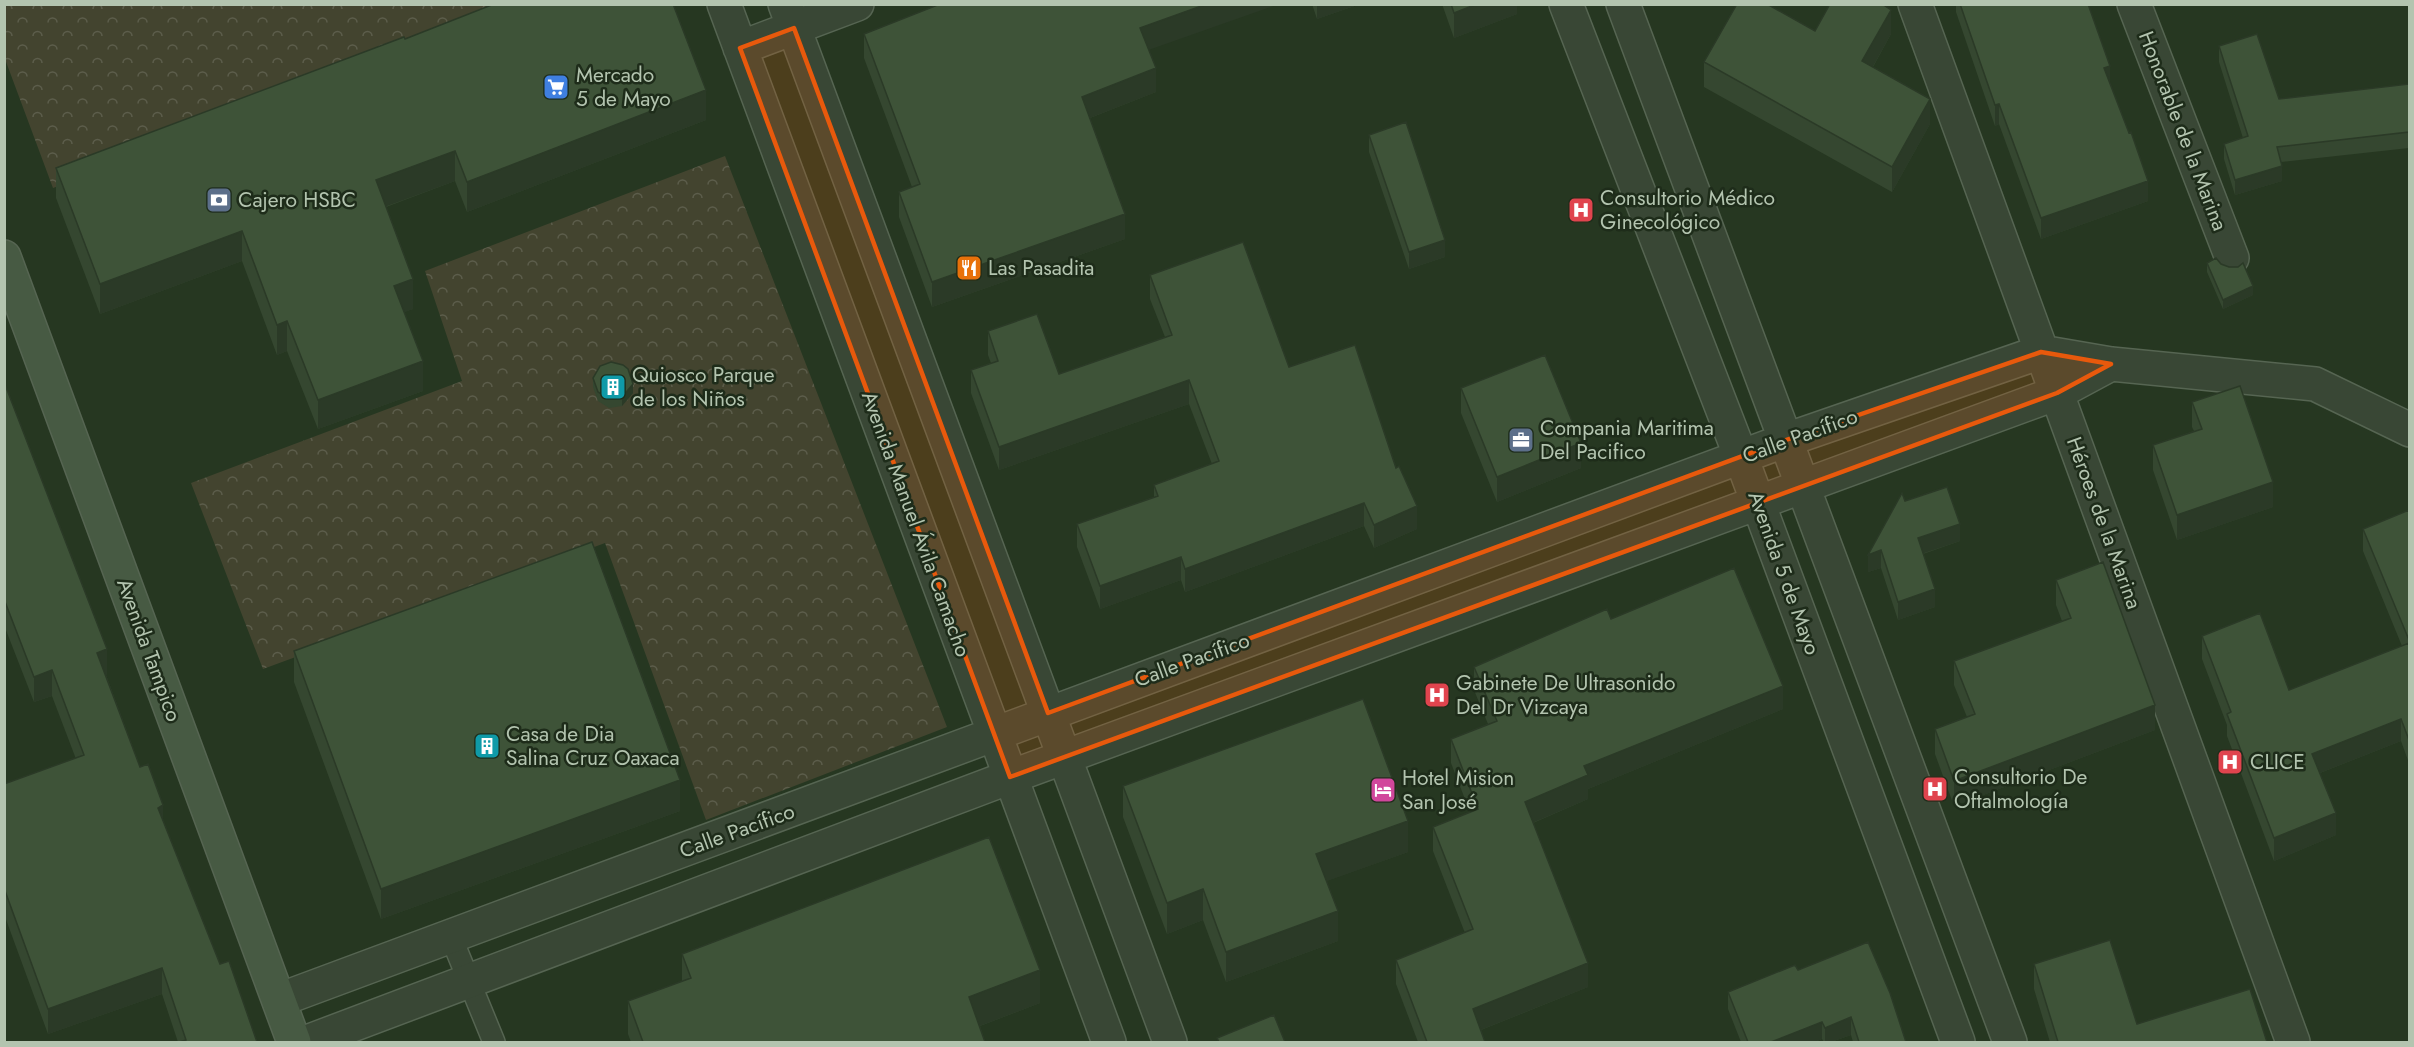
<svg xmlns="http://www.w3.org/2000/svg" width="2414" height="1047" font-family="Jost,sans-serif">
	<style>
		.park { fill: url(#park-crowns) }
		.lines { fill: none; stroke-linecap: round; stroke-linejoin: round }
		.service-casing { stroke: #566552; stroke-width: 24 }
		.minor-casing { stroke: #566552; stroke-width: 36 }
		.secondary-casing { stroke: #566552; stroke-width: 36 }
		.service { stroke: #394735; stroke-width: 21 }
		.minor { stroke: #394735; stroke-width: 33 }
		.secondary { stroke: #475a43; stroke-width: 33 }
		.wall { fill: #354730 }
		.shaded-wall { fill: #2b3a27 }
		.building { fill: #3e5338; stroke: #2b3a27; stroke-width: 1.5 }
		.marked { fill: #e8590c; fill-opacity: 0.2; stroke: #e8590c; stroke-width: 4.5; stroke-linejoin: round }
		.labels { text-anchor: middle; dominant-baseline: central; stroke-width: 5; stroke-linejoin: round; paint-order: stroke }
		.poi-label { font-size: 21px; fill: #b3c4af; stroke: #1e2c1a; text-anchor: start }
		.street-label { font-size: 21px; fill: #b3c4af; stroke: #1e2c1a }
	</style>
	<defs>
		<pattern id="park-crowns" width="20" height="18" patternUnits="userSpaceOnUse" patternTransform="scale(1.5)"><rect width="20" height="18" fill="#43442f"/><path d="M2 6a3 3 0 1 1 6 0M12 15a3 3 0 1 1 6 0" fill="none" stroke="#5c5d4b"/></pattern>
	</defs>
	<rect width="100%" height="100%" fill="#263721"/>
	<path class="park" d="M5,5H542L53,188L5,59Z
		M725,156L947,727L706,820L605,543L263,669L191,483L462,381L425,271Z"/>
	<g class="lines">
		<g class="service-casing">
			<path id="service" d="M451,937L494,1042"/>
		</g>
		<g class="minor-casing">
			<path id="minor" d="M724,4L1109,1042
				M785,4L1170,1042
				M1566,4L1741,457L1958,1042
				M1623,4L2010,1042
				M1915,4L2293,1042
				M2134,4L2232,258
				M740,48L857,4
				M279,1000L1786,440L2041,352L2111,364L2315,384L2410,430
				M307,1042L1010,777L2057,393L2111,364"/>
		</g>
		<g class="secondary-casing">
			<path id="secondary" d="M4,257L294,1042"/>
		</g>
		<use href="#service" class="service"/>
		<use href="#minor" class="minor"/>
		<use href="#secondary" class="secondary"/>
	</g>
	<path class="wall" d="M1312,4H1360L1317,19Z
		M1442,4H1517V14L1454,38Z
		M1956,4H2088L2110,83L2148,201L2041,239L1999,124L1995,126L1956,12Z
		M1815,31L1891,34L1873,67L1930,124L1892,192L1704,87V62Z
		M864,34L1149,50L1156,92L1090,118L1125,239L932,307L899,217V192L912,187L864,58Z
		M405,39L706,120L467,212L455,181L386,207L413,309L404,312L423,391L318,429L287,351L277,355L242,261L100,314L56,198V168Z
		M2219,46L2279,99L2409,84V148L2281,162L2282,181L2235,195L2224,159V144L2243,138L2219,62Z
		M1369,135L1445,257L1409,269L1369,152Z
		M2207,263L2221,264L2253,295L2223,309L2207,272Z
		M1150,275L1289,367L1417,529L1374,548L1364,526L1185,592L1181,580L1100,609L1077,547V524L1154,497V485L1212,464L1189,404L999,470L971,393V370L991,363L988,355V331L1059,374L1165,337L1150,299Z
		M593,378L633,393L622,406L609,408L598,401L593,387Z
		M4,382L107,675H106L140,767L163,822L220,964L257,1042H178L162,994L48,1034L4,914V784L76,759L52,696L34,702L4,625Z
		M1461,388L1581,468L1497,502L1461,413Z
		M2192,402L2273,507L2177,540L2153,470V445L2194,431L2192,427Z
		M1905,501L1960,541L1923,554L1935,607L1898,620L1881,568L1868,572Z
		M2409,510V763L2401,741L2320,773L2336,835L2274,861L2227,736V725L2202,659V636L2289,690L2402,646L2363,551V529Z
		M2056,580L2155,730L1954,806L1935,754V729L1967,717L1954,685V661L2062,621L2056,605Z
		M1611,619L1783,709L1588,789V799L1533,823L1588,987L1481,1030L1485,1042H1418L1396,984V960L1465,933L1433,851V827L1470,812L1451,763V739L1488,724L1474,690V667Z
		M294,651L680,811L381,919L294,682Z
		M1123,786L1408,852L1326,881L1338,941L1226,982L1203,920L1167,934L1123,817Z
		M682,954L1040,1003L980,1026L985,1042H631L628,1034V1001L682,982Z
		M2034,964L2137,1024L2267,1042H2050L2034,989Z
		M1798,970L1906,1042H1853L1851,1035L1831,1042H1824L1822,1039L1814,1042H1741L1728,1009V992Z"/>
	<path class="shaded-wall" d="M1207,4H1279L1140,53V28Z
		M1317,4H1360L1317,19Z
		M1477,4H1517V14L1454,38V13Z
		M1891,10V34L1862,86V61Z
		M2110,66V87L2104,68Z
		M1156,68V92L1082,121V97Z
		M706,90V120L467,212V182Z
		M1930,99V124L1892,192V167Z
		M1999,104V124L1995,126V105Z
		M455,151V181L376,210V180Z
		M2282,166V181L2235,195V180Z
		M2148,181V201L2041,239V218Z
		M1125,214V239L932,307V282Z
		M242,231V261L100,314V284Z
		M1445,240V257L1409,269V252Z
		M413,279V309L394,316V286Z
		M2253,286V295L2223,309V300Z
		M287,321V351L277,355V325Z
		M423,361V391L318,429V400Z
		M1189,380V404L999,470V447Z
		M633,384V393L622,406V397Z
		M1581,443V468L1497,502V477Z
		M2273,482V507L2177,540V515Z
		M1364,503V526L1185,592V569Z
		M1417,506V529L1374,548V525Z
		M1960,524V541L1918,555V538Z
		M1881,550V568L1868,572V555Z
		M1181,557V580L1100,609V586Z
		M1935,589V607L1898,620V602Z
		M107,649V675L97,679V653Z
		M52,670V696L34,702V677Z
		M1783,686V709L1588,789V799L1525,826V802L1584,766Z
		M2155,705V730L1954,806V781Z
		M2401,719V741L2312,776V754Z
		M680,780V811L381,919V889Z
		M163,805V831L158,808Z
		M2336,813V835L2274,861V838Z
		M1408,821V852L1316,885V854Z
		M1203,889V920L1167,934V903Z
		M1338,911V941L1226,982V952Z
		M1588,963V987L1473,1033V1009Z
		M162,968V994L48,1034V1009Z
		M1040,970V1003L969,1030V997Z
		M1851,1017V1035L1831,1042H1825V1028Z
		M1822,1022V1039L1814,1042H1771Z"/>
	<path class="building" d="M494,4H673L706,90L467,182L455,151L376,180L413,279L394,286L423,361L318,400L287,321L277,325L242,231L100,284L56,168L404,37L405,39Z
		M940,4H1207L1140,28L1156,68L1082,97L1125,214L932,282L899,192L920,184L864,34Z
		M1451,4H1477L1454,13Z
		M1737,4H1767L1815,31L1830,4H1882L1891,10L1862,61L1930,99L1892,167L1704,62Z
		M1960,4H2088L2110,66L2104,68L2129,133L2131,132L2148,181L2041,218L1999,104L1995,105Z
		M2257,34L2279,99L2409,84V132L2277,147L2282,166L2235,180L2224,144L2248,136L2219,46Z
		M1406,122L1445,240L1409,252L1369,135Z
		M1243,242L1289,367L1355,345L1396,468L1399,466L1417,506L1374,525L1364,503L1185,569L1181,557L1100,586L1077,524L1158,496L1154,485L1219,461L1189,380L999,447L971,370L998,361L988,331L1037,314L1059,374L1172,335L1150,275Z
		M2216,258L2221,264L2229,267H2238L2243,263L2253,286L2223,300L2207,263Z
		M1545,355L1581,443L1497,477L1461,388Z
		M611,362L623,365L628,369L633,384L622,397L609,399L598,392L593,378L600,366Z
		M4,382L107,649L97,653L140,767L148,764L163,805L158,808L220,964L229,961L257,1042H179L186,1040L162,968L48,1009L4,888V784L84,755L52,670L34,677L4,599Z
		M2240,386L2273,482L2177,515L2153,445L2202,429L2192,402Z
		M1947,487L1960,524L1918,538L1935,589L1898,602L1881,550L1868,555L1902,493L1905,501Z
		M2409,510V640L2363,529Z
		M592,542L680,780L381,889L294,651Z
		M2103,562L2155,705L1954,781L1935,729L1975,714L1954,661L2071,618L2056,580Z
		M1734,568L1783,686L1584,766L1588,775L1525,802L1588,963L1473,1009L1485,1042H1427L1396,960L1473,929L1433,827L1478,809L1451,739L1497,721L1474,667L1607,609L1611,619Z
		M2260,613L2289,690L2409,643V740L2401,719L2312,754L2336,813L2274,838L2227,714L2231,712L2202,636Z
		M1363,699L1408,821L1316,854L1338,911L1226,952L1203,889L1167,903L1123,786Z
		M989,837L1040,970L969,997L985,1042H643L628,1001L691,978L682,954Z
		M2110,940L2137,1024L2250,989L2267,1042H2058L2034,964Z
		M1868,942L1890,993L1906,1042H1859L1851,1017L1825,1028L1822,1022L1771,1042H1748L1728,992L1795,965L1798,970Z
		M1274,1015L1285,1042H1219L1217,1038Z"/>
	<path class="marked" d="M794,28L1048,713L1786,440L2041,352L2111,364L2057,393L1010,777L740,48Z"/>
	<defs>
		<g id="supermarket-square" transform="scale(1.35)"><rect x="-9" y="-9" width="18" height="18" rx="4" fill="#3f7fe0" stroke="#1e2c1a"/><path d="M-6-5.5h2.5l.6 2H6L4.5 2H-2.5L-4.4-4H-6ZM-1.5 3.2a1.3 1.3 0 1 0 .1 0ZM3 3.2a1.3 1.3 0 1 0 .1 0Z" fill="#fff"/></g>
		<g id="bank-square" transform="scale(1.35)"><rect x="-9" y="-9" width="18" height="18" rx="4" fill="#5c6f8a" stroke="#1e2c1a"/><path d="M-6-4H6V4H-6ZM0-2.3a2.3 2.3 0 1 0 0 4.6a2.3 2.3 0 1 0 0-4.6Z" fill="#fff"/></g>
		<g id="hospital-square" transform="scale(1.35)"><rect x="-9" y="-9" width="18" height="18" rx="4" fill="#e0444e" stroke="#1e2c1a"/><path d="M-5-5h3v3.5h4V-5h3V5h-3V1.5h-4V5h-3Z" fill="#fff"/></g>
		<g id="restaurant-square" transform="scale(1.35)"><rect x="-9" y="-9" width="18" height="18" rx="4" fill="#e8710a" stroke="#1e2c1a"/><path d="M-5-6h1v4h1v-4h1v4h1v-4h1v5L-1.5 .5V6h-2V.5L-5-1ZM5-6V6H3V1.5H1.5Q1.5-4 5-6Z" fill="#fff"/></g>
		<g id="building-square" transform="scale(1.35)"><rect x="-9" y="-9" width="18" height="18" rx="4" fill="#0f9aa8" stroke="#1e2c1a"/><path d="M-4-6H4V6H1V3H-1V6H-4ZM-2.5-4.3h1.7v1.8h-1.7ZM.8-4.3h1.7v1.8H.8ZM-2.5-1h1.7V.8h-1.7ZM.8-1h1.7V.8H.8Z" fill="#fff"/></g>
		<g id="office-square" transform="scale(1.35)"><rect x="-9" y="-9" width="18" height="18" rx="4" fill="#5c6f8a" stroke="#1e2c1a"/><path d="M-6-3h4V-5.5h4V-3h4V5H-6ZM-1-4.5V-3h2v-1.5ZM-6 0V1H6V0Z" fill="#fff"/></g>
		<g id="hotel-square" transform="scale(1.35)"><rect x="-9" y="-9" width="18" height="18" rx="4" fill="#d1479c" stroke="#1e2c1a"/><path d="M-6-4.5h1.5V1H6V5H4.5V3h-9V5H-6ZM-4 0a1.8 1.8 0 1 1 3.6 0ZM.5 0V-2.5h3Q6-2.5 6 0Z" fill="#fff"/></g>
	</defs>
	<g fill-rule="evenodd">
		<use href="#supermarket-square" x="556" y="87"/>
		<use href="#bank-square" x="219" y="200"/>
		<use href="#hospital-square" x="1581" y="210"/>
		<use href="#restaurant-square" x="969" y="268"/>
		<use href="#building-square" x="613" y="387"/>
		<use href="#office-square" x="1521" y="440"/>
		<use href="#hospital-square" x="1437" y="695"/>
		<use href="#building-square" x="487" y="746"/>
		<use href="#hospital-square" x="2230" y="762"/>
		<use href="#hospital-square" x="1935" y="789"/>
		<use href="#hotel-square" x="1383" y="790"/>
	</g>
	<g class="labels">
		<g class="poi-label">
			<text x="576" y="75">Mercado<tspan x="576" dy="24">5 de Mayo</tspan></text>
			<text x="1600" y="198">Consultorio Médico<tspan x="1600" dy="24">Ginecológico</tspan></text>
			<text x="238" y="200">Cajero HSBC</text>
			<text x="988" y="268">Las Pasadita</text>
			<text x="632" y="375">Quiosco Parque<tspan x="632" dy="24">de los Niños</tspan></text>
			<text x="1540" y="428">Compania Maritima<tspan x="1540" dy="24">Del Pacifico</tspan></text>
			<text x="1456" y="683">Gabinete De Ultrasonido<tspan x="1456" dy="24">Del Dr Vizcaya</tspan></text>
			<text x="506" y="734">Casa de Dia<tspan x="506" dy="24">Salina Cruz Oaxaca</tspan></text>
			<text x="2250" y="762">CLICE</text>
			<text x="1954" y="777">Consultorio De<tspan x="1954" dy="24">Oftalmología</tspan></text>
			<text x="1402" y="778">Hotel Mision<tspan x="1402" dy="24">San José</tspan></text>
		</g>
		<g class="street-label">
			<text transform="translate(2183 131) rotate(69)">Honorable de la Marina</text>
			<text transform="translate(1800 436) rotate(-20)">Calle Pacífico</text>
			<text transform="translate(2104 523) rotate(70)">Héroes de la Marina</text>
			<text transform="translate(916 524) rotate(70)">Avenida Manuel Ávila Camacho</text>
			<text transform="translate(1784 573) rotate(70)">Avenida 5 de Mayo</text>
			<text transform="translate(149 650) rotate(70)">Avenida Tampico</text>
			<text transform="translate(1192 660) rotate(-20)">Calle Pacífico</text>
			<text transform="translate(737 831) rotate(-20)">Calle Pacífico</text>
		</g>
	</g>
	<rect width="2414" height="1047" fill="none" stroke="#b3c4af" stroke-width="12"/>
</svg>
